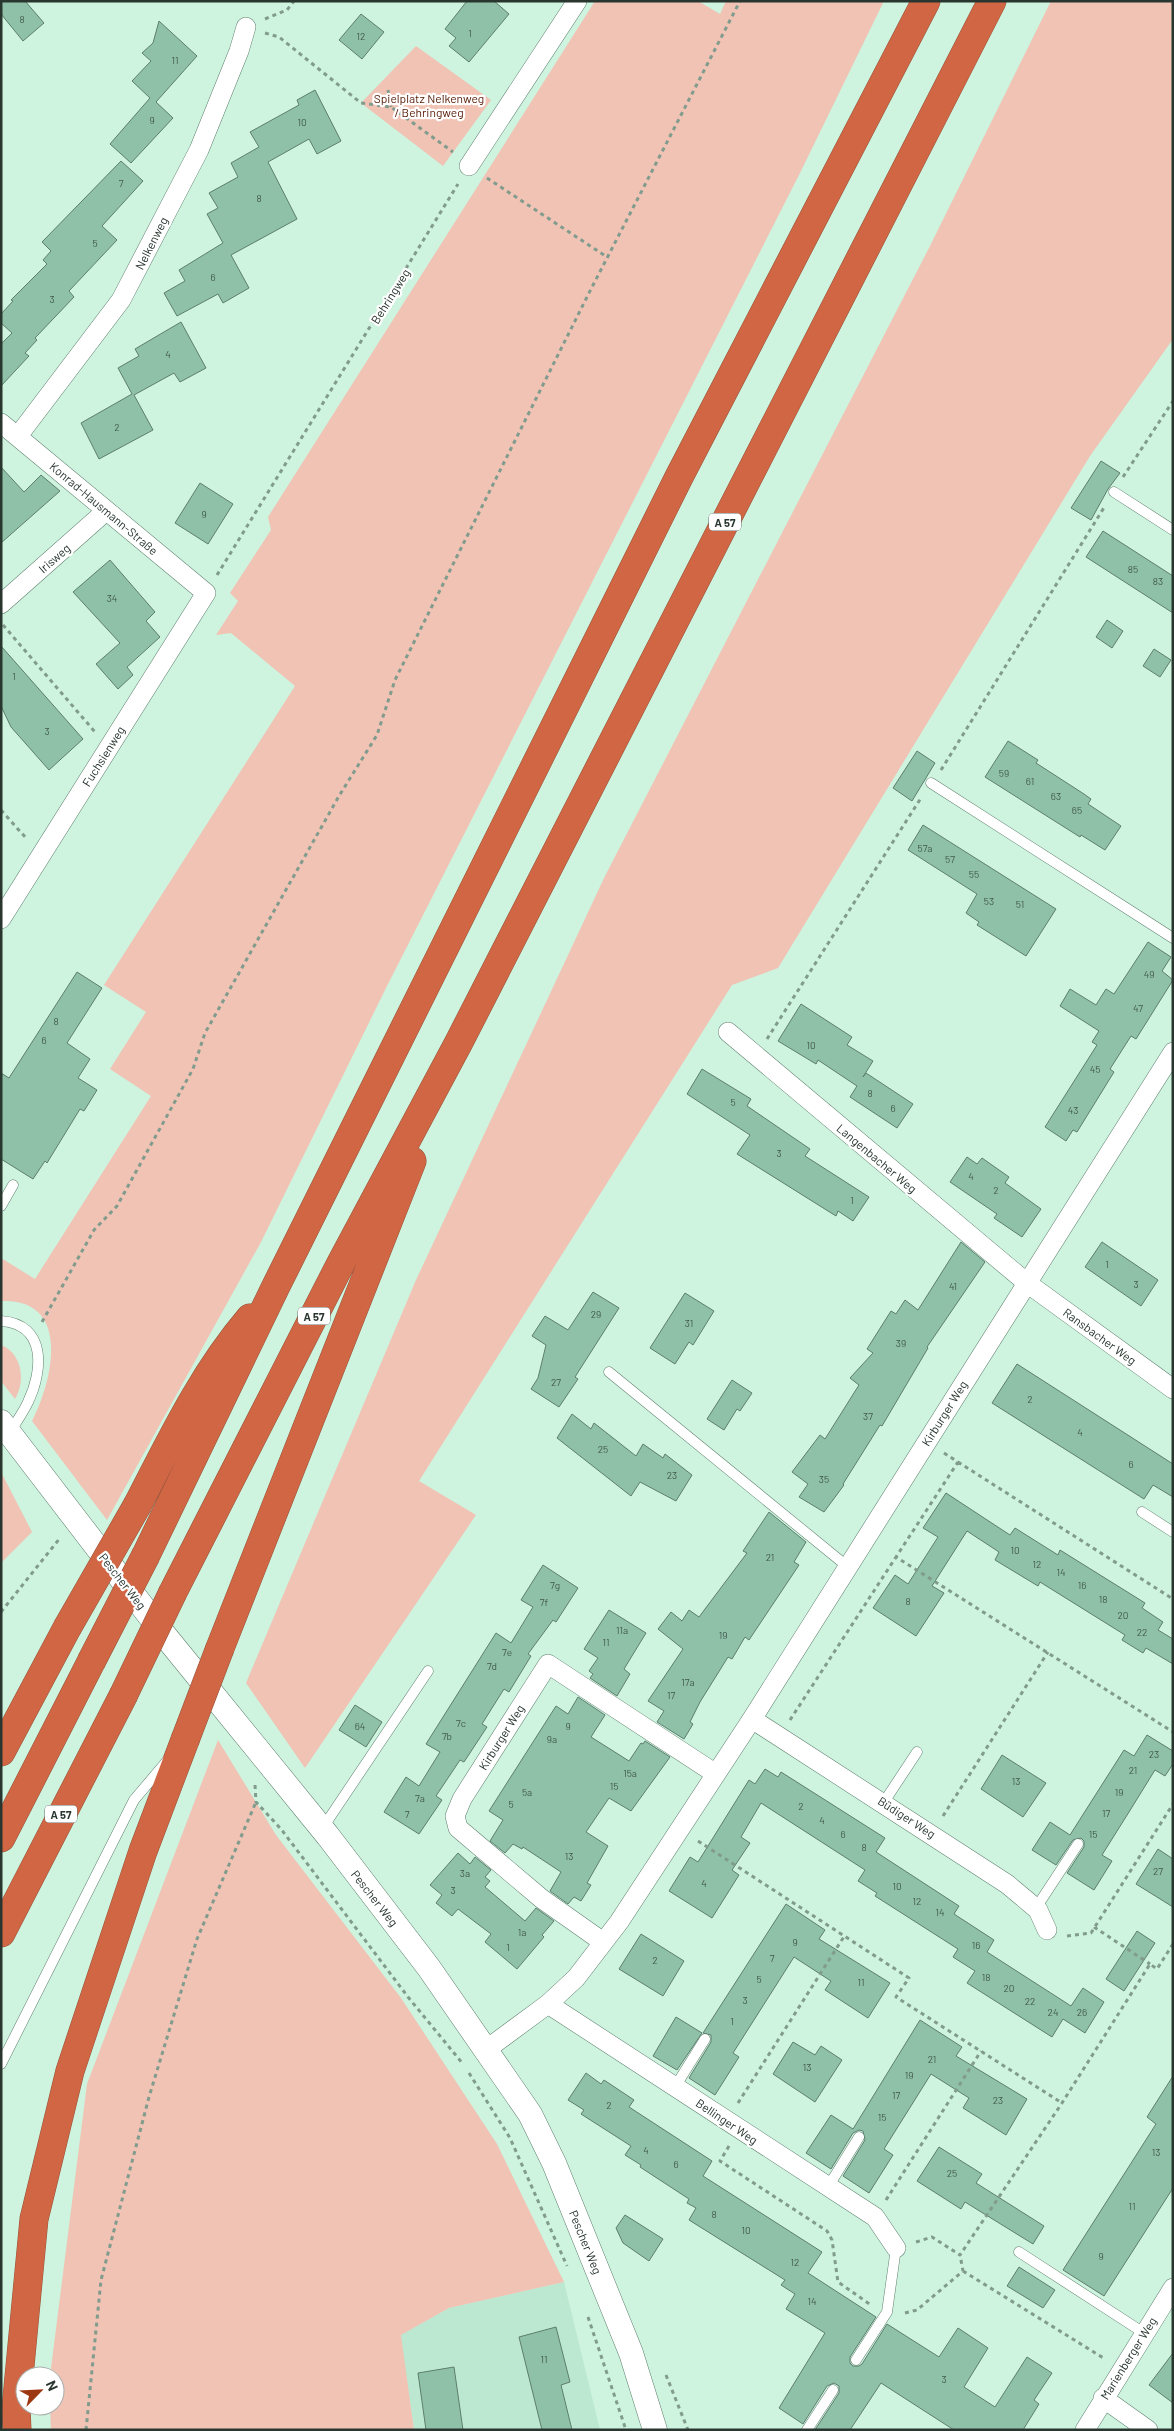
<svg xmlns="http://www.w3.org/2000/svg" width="1174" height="2431" font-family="Barlow,sans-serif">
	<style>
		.built { fill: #bce8d1 }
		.green { fill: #f0c3b4 }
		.building { fill: #8fc1a8; stroke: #5d7e6d }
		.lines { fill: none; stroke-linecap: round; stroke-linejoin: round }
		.service-casing { stroke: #5f806f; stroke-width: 11 }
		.minor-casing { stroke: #5f806f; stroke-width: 20 }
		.tertiary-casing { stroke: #5f806f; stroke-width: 25 }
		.motorway-casing { stroke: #95553c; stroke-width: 29 }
		.path { stroke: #819b8d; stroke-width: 3; stroke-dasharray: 4 4; stroke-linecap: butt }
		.service { stroke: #fff; stroke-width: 10 }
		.minor { stroke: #fff; stroke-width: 19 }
		.tertiary { stroke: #fff; stroke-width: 24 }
		.motorway { stroke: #d06643; stroke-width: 28 }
		.motorway-bridge-casing { stroke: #95553c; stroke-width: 29; stroke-linecap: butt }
		.motorway-bridge { stroke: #d06643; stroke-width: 28 }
		.labels { text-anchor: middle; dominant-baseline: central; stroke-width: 4.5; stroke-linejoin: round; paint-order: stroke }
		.number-label { font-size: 10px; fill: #42594d }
		.shield { fill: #fff; stroke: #68726d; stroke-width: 1 }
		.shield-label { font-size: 11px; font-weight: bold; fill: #28362f }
		.park-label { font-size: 12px; fill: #551a04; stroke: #fff }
		.street-label { font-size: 12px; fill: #28362f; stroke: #fff }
	</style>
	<rect width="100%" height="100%" fill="#cef3df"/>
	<path class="built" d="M564,2282L600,2430H414L400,2335L449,2308Z"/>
	<path class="green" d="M595,1H698L720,14L726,1H884L799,175L387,986L261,1242L107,1520L32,1421C53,1380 72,1298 1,1301V1258L35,1279L151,1096L110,1069L146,1012L104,985L295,686L231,633L216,635L238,601L230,593L271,530L268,517Z
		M1051,1H1173V339L1090,456L778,968L732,985L419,1481L476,1515L305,1768L246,1683L416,1280L605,876L929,248Z
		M416,46L491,100L443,166L361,103Z
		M1,1345C22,1353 26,1381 15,1399L1,1381Z
		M1,1472L32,1532L1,1563Z
		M218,1740L276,1835L401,1998L497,2144L564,2282L449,2308L401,2335L414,2430H51L50,2406H55V2376H50L87,2084Z"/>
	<path class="building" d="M1,1H25L44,23L23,41L1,14Z
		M467,1H494L509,14L469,62L449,46L456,38L445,29Z
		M361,14L384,32L362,59L339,40Z
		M159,21L197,56L156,102L173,118L131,163L110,144L150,98L132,81L151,61L142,53L153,43Z
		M315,90L341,141L317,154L309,139L268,162L297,219L231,255L249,288L223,303L218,294L177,316L164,293L185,281L179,270L223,243L207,214L218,208L209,193L238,177L231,163L259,147L250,132L299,105L297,100Z
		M121,161L143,181L102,226L117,240L69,291L74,297L35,338L37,340L25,353L29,356L1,386V344L12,333L1,323V314L13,301L11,300L47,264L43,260L51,251L42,242Z
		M181,322L206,368L180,382L174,373L134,395L153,430L99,459L81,423L132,394L118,368L139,356L135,349Z
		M1101,461L1120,473L1108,489L1091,520L1071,508Z
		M1,467L24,492L41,475L60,491L1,543Z
		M200,483L233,504L208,544L175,523Z
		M1103,531L1173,576V613L1086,557Z
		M110,560L155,612L146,621L160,637L127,667L133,675L118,689L96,664L120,643L73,592Z
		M1107,620L1123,631L1112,648L1096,637Z
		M1,646L83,739L49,770L11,727L1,706Z
		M1154,649L1171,660L1160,677L1143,666Z
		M1008,741L1038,760L1036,763L1084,794L1091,799L1088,804L1121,826L1105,850L1081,835L1080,837L985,777Z
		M917,751L935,763L912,801L893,788Z
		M923,825L1056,909L1026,956L977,925L979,922L966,913L977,894L908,850Z
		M1148,942L1171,957L1162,971L1173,980L1136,1039L1131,1036L1110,1069L1114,1072L1077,1132L1073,1130L1066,1141L1045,1127L1097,1045L1092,1042L1099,1031L1060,1006L1070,989L1096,1005L1106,989L1114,994Z
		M77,972L102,988L67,1043L90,1059L78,1078L97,1090L84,1111L80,1109L47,1163L45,1161L33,1179L1,1159V1073L9,1078Z
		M801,1004L852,1037L847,1045L873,1061L863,1077L866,1073L913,1104L897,1128L850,1097L857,1086L818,1060L816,1064L778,1041Z
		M702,1069L751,1099L747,1106L810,1149L805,1156L869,1197L853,1221L838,1211L836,1216L737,1154L750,1135L687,1094Z
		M967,1157L977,1164L982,1158L1009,1177L1005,1183L1041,1209L1022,1237L994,1218L997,1214L950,1182Z
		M961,1242L985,1262L927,1347L928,1348L882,1426L880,1425L843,1484L844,1485L824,1512L799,1497L808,1484L792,1472L820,1435L825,1439L859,1385L850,1378L873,1353L867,1349L891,1311L896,1314L905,1300L918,1310Z
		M1102,1242L1158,1280L1141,1306L1085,1267Z
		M593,1292L619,1308L575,1377L578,1379L559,1407L531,1389L538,1378L546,1345L532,1336L545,1316L568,1330Z
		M685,1293L714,1311L693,1345L689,1342L675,1364L650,1348Z
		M1017,1364L1173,1464V1497L1153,1485L1144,1499L992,1403Z
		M732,1380L752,1393L740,1411L737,1409L724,1430L707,1419Z
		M572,1414L591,1429L594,1423L636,1456L643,1444L663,1458L665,1454L692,1475L676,1501L640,1482L631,1496L557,1438Z
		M946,1493L1010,1535L1015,1528L1058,1555L1060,1550L1145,1603L1142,1608L1163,1622L1158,1630L1173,1639V1664L1146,1648L1143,1653L1122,1640L1125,1635L1040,1582L1038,1586L995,1560L999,1552L967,1531L932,1586L944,1593L916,1636L873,1608L895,1575L908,1584L938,1537L923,1528Z
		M769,1512L806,1542L794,1562L799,1565L749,1640L745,1637L732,1659L728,1657L700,1702L690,1722L693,1724L684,1739L657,1722L664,1711L648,1701L683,1649L658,1629L671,1612L682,1621L689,1610L699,1617L747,1553L743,1551Z
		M543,1565L578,1588L556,1622L553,1620L528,1654L531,1656L509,1692L504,1689L482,1724L487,1727L464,1762L460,1760L436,1796L442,1800L419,1834L384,1812L406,1777L419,1786L440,1752L426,1744L496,1633L511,1643L533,1607L521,1600Z
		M609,1610L646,1633L624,1669L630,1674L617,1696L590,1678L593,1674L589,1671L598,1658L584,1649Z
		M578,1697L605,1715L591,1737L629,1761L641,1743L643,1744L645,1741L670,1757L631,1811L609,1798L586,1832L608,1846L587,1883L591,1885L581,1901L574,1897L568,1904L550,1891L561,1872L523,1847L522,1849L513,1844L505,1853L490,1841L503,1820L489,1811L556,1706L568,1714Z
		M355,1705L382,1722L366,1747L339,1730Z
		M1147,1735L1173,1751V1764L1165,1776L1155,1770L1129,1812L1102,1855L1112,1861L1094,1890L1067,1873L1084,1847V1841L1081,1838L1073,1840L1056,1865L1032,1850L1050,1822L1070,1835L1124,1750L1134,1756Z
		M1002,1755L1046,1783L1023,1817L981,1789Z
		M765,1769L778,1777L781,1772L885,1838L876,1852L959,1906L954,1914L994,1940L987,1952L1071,2006L1083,1988L1104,2002L1085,2033L1063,2019L1052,2037L967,1983L975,1971L953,1957L958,1949L875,1896L877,1893L858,1881L865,1870L761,1803L741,1837L750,1843L732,1870L739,1875L712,1918L669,1891L690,1857L698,1862L749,1780L755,1784Z
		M1158,1849L1173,1859V1907L1136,1884Z
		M458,1853L470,1864L475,1857L491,1870L485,1877L490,1881L485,1887L525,1921L536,1908L554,1921L542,1935L544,1937L517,1969L485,1942L491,1934L458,1909L452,1916L436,1903L442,1895L430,1885Z
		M786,1904L825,1930L819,1939L890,1983L868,2018L825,1990L831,1981L794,1957L733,2053L739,2057L715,2095L689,2078L711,2042V2035L703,2033Z
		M1137,1931L1155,1943L1124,1991L1106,1979Z
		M641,1934L684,1961L663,1996L619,1969Z
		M676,2017L702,2033L677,2070L653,2056Z
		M920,2020L962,2047L956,2056L1027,2099L1006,2135L963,2108L969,2098L931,2074L884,2149L893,2155L869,2193L843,2176L865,2140L863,2131L859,2130L853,2133L831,2169L806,2153L831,2115L853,2129Z
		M793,2042L815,2055L821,2046L842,2060L815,2102L773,2074Z
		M586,2073L601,2084L604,2080L634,2100L629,2107L712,2161L703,2176L822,2252L808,2273L876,2317L850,2357V2363L853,2366H859L862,2364L887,2324L939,2357L958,2328L988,2348L964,2387L995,2407L1027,2357L1052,2373L1034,2400L1039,2404L1023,2430H954L881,2383L850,2430H815L839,2393V2386L834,2383L827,2386L803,2424L779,2408L825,2333L786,2309L795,2294L781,2285L785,2280L689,2220L696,2208L687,2203L689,2199L640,2167L641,2165L625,2155L631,2146L581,2114L584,2110L568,2100Z
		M1173,2076V2188L1104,2296L1063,2270L1156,2124L1147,2117Z
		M939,2147L982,2174L976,2183L1044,2226L1033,2244L965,2202L961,2209L917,2181Z
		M625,2215L663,2239L649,2261L623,2243L616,2228Z
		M1019,2267L1055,2290L1043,2308L1007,2286Z
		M556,2327L570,2382L561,2385L572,2430H542L519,2337Z
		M1173,2353V2403L1149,2385Z
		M454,2367L463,2430H426L418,2373Z"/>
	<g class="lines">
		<g class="service-casing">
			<path id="service" d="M1114,492L1173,530
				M931,783L1173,938
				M1,1206L13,1185
				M1,1321C47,1324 43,1371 28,1402C23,1413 16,1422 10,1432
				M609,1372L848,1567
				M1142,1512L1173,1532
				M884,1802L917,1752
				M322,1829L428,1671
				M1036,1908L1078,1844
				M1,2064L134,1800L167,1761
				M675,2087L705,2039
				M828,2187L859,2137
				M1019,2252L1144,2333
				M856,2360L887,2312L896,2248
				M807,2430L833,2390"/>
		</g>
		<g class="minor-casing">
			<path id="minor" d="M469,166L577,1
				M1,423L206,593L1,919
				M18,436L121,300L199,150L239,51L246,27
				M1,604L106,511
				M728,1032L1027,1283L1173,1389
				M752,1719L1007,1884L1038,1910L1047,1930
				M603,1942L542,1899L458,1828L455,1816L462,1799L548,1664L716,1774
				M548,2004L875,2217L896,2248
				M487,2049L548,2004L576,1978L619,1922L752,1719L1173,1052
				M1103,2398L1148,2430
				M1085,2430L1173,2288"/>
		</g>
		<g class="tertiary-casing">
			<path id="tertiary" d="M1,1422L162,1632L328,1836L429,1968L530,2114L554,2163L631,2353L655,2430"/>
		</g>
		<g class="motorway-casing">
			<path id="motorway" d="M138,1504C171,1440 203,1373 250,1318
				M146,1555L276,1286L679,477L926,1
				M173,1592L341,1263L459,1042L992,1
				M220,1648L412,1161
				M1,1752L67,1628
				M1,1838L91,1662
				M1,1933L123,1696
				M17,2430L16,2408L34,2219L70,2071L143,1851L185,1740"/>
		</g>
		<path class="path" d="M265,19L287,10L294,1
			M265,33L279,37L361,103L391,107L453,152
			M388,90L391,107
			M487,178L607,257
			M1123,477L1173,401
			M217,575L458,184
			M3,625L95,732
			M941,770L1105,506
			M1,810L26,838
			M767,1039L921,798
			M42,1322L94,1230L117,1206L193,1069L205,1033L339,796L377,735L395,680L591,289L740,1
			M944,1453L958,1462L896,1557L1173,1732
			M958,1462L1173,1599
			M1,1612L60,1538
			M790,1720L896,1557
			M255,1785L256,1802L281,1829L408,1997L463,2064
			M943,1816L1048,1652
			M698,1841L909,1978L896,1997L1062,2103
			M1094,1927L1150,1964
			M1067,1936L1091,1933L1173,1804
			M469,2073L510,2138L567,2266
			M738,2103L845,1935
			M729,2146L720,2161L827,2231L832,2240L838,2282L871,2305
			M886,2200L981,2051
			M916,2242L932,2237L960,2255L1062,2103L1150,1964L1157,1969L1173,1944
			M963,2271L1105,2359
			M905,2313L917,2310L963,2271L960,2255
			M588,2317L626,2430
			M666,2375L688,2430
			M86,2430L101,2280L149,2097L197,1939L256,1802"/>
		<use href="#service" class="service"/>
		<use href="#minor" class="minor"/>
		<use href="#tertiary" class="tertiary"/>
		<use href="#motorway" class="motorway"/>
		<g class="motorway-bridge-casing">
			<path id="motorway-bridge" d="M67,1628L138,1504
				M91,1662L146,1555
				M123,1696L173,1592
				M185,1740L220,1648"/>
		</g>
		<use href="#motorway-bridge" class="motorway-bridge"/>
	</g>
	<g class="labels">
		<g class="number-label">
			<text x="22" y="19">8</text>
			<text x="470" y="33">1</text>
			<text x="361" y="36">12</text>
			<text x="175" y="60">11</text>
			<text x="152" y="120">9</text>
			<text x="302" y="122">10</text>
			<text x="121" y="183">7</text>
			<text x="259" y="198">8</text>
			<text x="95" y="243">5</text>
			<text x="213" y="277">6</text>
			<text x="52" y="299">3</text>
			<text x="168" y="354">4</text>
			<text x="117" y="427">2</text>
			<text x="204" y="514">9</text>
			<text x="1133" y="569">85</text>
			<text x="1158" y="581">83</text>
			<text x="112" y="598">34</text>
			<text x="14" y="676">1</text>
			<text x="47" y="731">3</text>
			<text x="1004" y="773">59</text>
			<text x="1030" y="781">61</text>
			<text x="1056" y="796">63</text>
			<text x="1077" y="810">65</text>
			<text x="925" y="848">57a</text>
			<text x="950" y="859">57</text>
			<text x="974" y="874">55</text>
			<text x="989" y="901">53</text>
			<text x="1020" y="904">51</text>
			<text x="1149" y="974">49</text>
			<text x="1138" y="1008">47</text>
			<text x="56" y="1021">8</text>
			<text x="44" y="1040">6</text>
			<text x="811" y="1045">10</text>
			<text x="1095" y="1069">45</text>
			<text x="870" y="1093">8</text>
			<text x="733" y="1102">5</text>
			<text x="893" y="1108">6</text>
			<text x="1073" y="1110">43</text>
			<text x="779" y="1153">3</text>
			<text x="971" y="1176">4</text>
			<text x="996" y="1190">2</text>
			<text x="852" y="1200">1</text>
			<text x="1107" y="1264">1</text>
			<text x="1136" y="1284">3</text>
			<text x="953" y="1286">41</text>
			<text x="596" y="1314">29</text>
			<text x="689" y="1323">31</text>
			<text x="901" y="1343">39</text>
			<text x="556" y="1382">27</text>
			<text x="1030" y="1399">2</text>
			<text x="868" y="1416">37</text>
			<text x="1080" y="1432">4</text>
			<text x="603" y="1449">25</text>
			<text x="1131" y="1464">6</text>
			<text x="672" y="1475">23</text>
			<text x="824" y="1479">35</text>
			<text x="1015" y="1550">10</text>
			<text x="770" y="1557">21</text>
			<text x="1037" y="1564">12</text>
			<text x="1061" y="1572">14</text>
			<text x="555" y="1585">7g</text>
			<text x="1082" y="1585">16</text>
			<text x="1103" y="1599">18</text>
			<text x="908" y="1601">8</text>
			<text x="544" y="1602">7f</text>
			<text x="1123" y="1615">20</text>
			<text x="622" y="1630">11a</text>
			<text x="1142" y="1632">22</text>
			<text x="723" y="1635">19</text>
			<text x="606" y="1642">11</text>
			<text x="507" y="1652">7e</text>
			<text x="492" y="1666">7d</text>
			<text x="688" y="1682">17a</text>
			<text x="671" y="1695">17</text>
			<text x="461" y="1723">7c</text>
			<text x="360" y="1726">64</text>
			<text x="568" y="1726">9</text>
			<text x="447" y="1736">7b</text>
			<text x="552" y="1739">9a</text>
			<text x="1154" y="1754">23</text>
			<text x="1133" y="1770">21</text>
			<text x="630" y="1773">15a</text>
			<text x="1016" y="1781">13</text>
			<text x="614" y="1786">15</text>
			<text x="527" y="1792">5a</text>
			<text x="1119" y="1792">19</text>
			<text x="420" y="1798">7a</text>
			<text x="511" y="1804">5</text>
			<text x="801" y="1806">2</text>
			<text x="1106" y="1813">17</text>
			<text x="407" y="1814">7</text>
			<text x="822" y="1820">4</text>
			<text x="843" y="1834">6</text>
			<text x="1093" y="1834">15</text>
			<text x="864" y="1847">8</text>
			<text x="569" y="1856">13</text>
			<text x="1158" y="1871">27</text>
			<text x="465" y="1873">3a</text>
			<text x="704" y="1883">4</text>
			<text x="897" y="1886">10</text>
			<text x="453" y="1890">3</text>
			<text x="917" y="1901">12</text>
			<text x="940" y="1912">14</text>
			<text x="522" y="1932">1a</text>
			<text x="795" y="1942">9</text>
			<text x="976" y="1945">16</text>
			<text x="508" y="1947">1</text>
			<text x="772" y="1958">7</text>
			<text x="655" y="1960">2</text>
			<text x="986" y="1977">18</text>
			<text x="759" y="1979">5</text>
			<text x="861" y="1982">11</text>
			<text x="1009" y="1988">20</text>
			<text x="745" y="2000">3</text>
			<text x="1030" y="2001">22</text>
			<text x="1053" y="2012">24</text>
			<text x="1082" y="2012">26</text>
			<text x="732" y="2021">1</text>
			<text x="932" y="2059">21</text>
			<text x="807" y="2067">13</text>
			<text x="909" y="2075">19</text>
			<text x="896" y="2095">17</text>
			<text x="998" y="2100">23</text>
			<text x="609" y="2105">2</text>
			<text x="882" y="2117">15</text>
			<text x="646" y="2150">4</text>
			<text x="1156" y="2152">13</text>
			<text x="676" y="2164">6</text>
			<text x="952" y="2173">25</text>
			<text x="1132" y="2206">11</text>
			<text x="714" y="2214">8</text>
			<text x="746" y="2230">10</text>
			<text x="1101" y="2256">9</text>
			<text x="795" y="2262">12</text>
			<text x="812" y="2301">14</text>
			<text x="544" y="2359">11</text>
			<text x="944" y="2379">3</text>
		</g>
		<g class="shield">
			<rect x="709" y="513.5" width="32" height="17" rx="4"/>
			<rect x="298" y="1307.5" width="32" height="17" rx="4"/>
			<rect x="45" y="1805.5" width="32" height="17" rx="4"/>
		</g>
		<g class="shield-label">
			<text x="725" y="522">A 57</text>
			<text x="314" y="1316">A 57</text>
			<text x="61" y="1814">A 57</text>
		</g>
		<g class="park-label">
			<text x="429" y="98">Spielplatz Nelkenweg<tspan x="429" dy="14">/ Behringweg</tspan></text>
		</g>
		<g class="street-label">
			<text transform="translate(151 243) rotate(-63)">Nelkenweg</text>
			<text transform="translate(390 296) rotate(-58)">Behringweg</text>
			<text transform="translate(104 508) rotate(40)">Konrad-Hausmann-Straße</text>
			<text transform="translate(54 558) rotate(-41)">Irisweg</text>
			<text transform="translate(103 756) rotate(-58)">Fuchsienweg</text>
			<text transform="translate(877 1158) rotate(40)">Langenbacher Weg</text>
			<text transform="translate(1100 1336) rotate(36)">Ransbacher Weg</text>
			<text transform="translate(944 1413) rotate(-58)">Kirburger Weg</text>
			<text transform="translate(123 1581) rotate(52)">Pescher Weg</text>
			<text transform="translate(501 1737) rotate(-58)">Kirburger Weg</text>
			<text transform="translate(907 1817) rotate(33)">Büdiger Weg</text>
			<text transform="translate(375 1898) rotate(52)">Pescher Weg</text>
			<text transform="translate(727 2121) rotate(34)">Bellinger Weg</text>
			<text transform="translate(586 2242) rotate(68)">Pescher Weg</text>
			<text transform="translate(1128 2358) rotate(-58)">Marienberger Weg</text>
		</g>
	</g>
	<rect width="1174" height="2431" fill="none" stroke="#28362f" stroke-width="5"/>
	<g transform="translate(40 2391) rotate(66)"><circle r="24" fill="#ffffff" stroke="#a9afac"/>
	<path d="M0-4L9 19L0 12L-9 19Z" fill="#9d3711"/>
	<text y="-8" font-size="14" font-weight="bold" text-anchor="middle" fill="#28362f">N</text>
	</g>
</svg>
